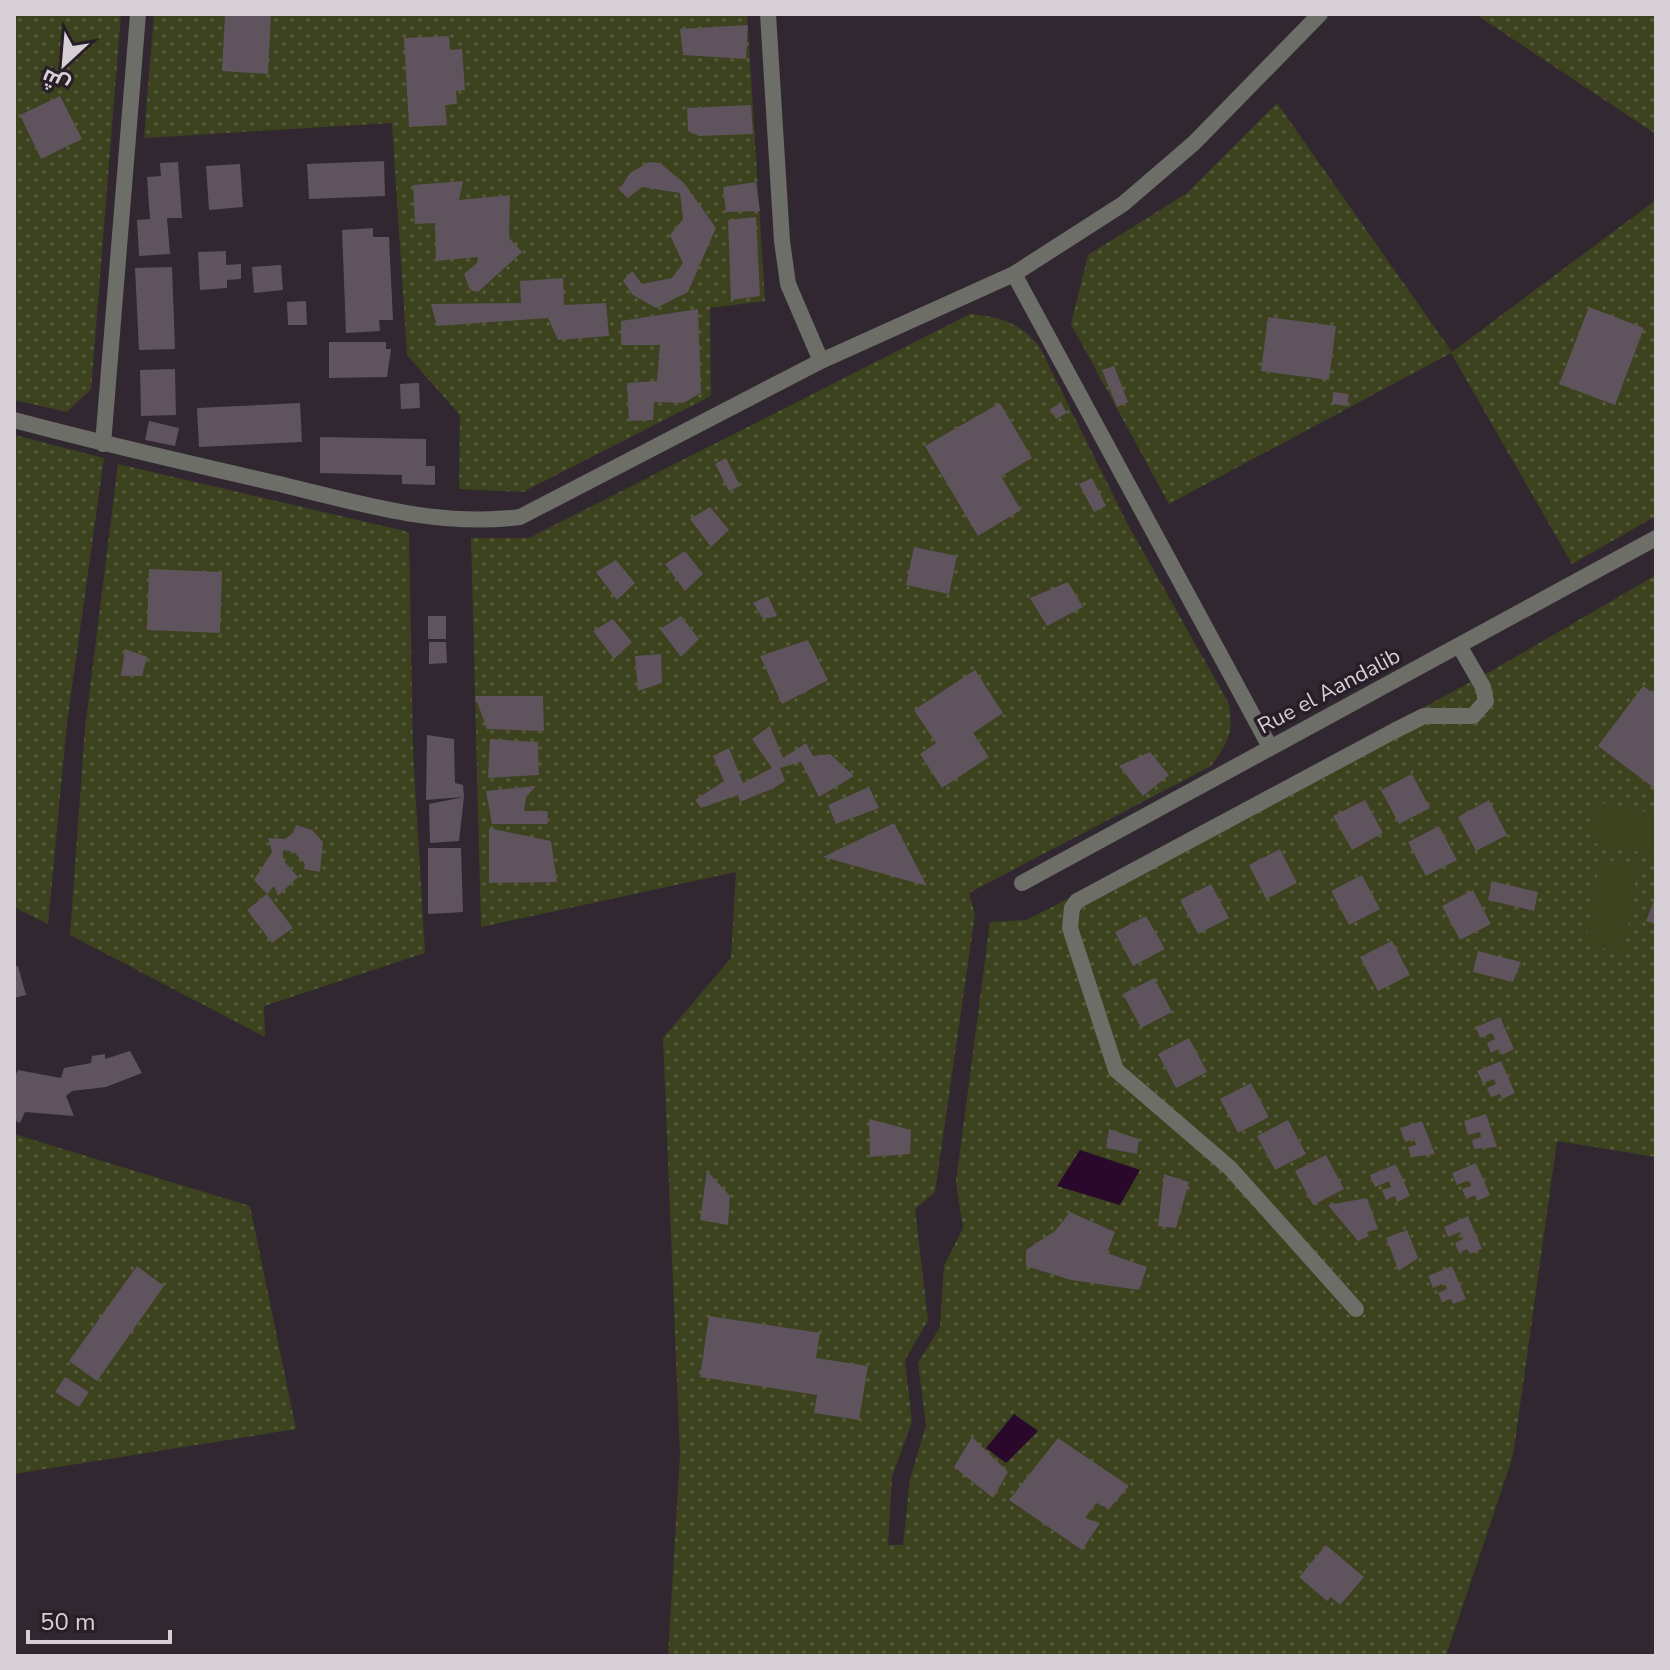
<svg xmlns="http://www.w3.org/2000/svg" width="1670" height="1670" font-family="'Nunito Sans',Cairo,sans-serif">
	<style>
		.grass { fill: url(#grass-dots) }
		.pitch { fill: #3c421e }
		.water { fill: #2a082b }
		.building { fill: #5f535e }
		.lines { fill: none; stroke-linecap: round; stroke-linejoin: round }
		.minor { stroke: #6c6e67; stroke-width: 16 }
		.labels { text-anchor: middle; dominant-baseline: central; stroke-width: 7; stroke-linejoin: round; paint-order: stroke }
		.street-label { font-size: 22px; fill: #d6cfd5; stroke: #271e27 }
	</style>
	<defs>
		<pattern id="grass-dots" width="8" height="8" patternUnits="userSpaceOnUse" patternTransform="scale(2)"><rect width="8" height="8" fill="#3c421e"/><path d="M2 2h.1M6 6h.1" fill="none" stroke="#575c3e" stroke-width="1.8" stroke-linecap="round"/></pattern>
	</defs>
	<rect width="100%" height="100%" fill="#312731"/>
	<path class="grass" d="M14,14H121L91,389L67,412L14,400Z
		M154,14H747L765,301L710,308L711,396L523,492L459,489L460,415L407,355L392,123L144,138Z
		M1475,14H1656V134Z
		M1277,103L1452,352L1656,200V516L1572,564L1451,353L1169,504L1071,324L1088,255L1187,193Z
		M970,314C1000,317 1019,322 1039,346L1127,523L1228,702C1235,732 1228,742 1211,766L969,893L975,915L935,1192L915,1209L928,1320L905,1360L912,1422L892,1477L888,1545H903L910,1479L926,1425L918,1363L940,1327L944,1266L963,1228L956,1182L990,922L1026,920L1052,907L1493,670L1656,575V1157L1557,1141L1513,1456L1446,1656H668L680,1455L663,1038L731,958L736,872L481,927L471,538H529Z
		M14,435L104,458L67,723L48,924L14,907Z
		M118,464L409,532L413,751L425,953L264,1006L265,1037L70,935L85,728Z
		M14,1134L250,1206L296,1429L14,1474Z"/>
	<path class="pitch" d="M1596,802L1656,814V855L1589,842Z
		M1600,859L1638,865L1624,952L1585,945Z"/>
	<path class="water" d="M1080,1150L1140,1170L1120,1205L1057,1186Z
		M1014,1414L1038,1431L1006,1463L986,1448Z"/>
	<path class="building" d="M225,14H271L268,74L222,71Z
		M748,25L746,59L683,55L680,29Z
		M449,36L450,50L462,49L465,90L456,91L457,104L445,105L447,125L409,127L404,38Z
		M60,96L82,139L41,159L20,115Z
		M751,105L753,134L699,136L688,131L687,108Z
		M384,161L385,196L309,199L307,164Z
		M178,162L182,218H167L170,254L139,256L137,220L150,219L147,177L161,176L160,163Z
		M649,162L660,163L684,183L716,228L688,292L656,308L633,295L623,281L632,271L642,284L672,278L683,263L670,235L683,219L680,193L642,187L628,198L619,190L630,173Z
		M240,164L243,207L209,210L206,166Z
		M463,181L459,200L510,195L509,238L522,252L478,292L470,290L464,274L477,263L478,257L436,261L435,223L415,224L413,185Z
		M756,182L760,211L726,212L723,187Z
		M756,217L760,296L731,300L728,220Z
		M373,228V237H389L393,320H379L380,331L346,333L342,230Z
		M226,251V265L241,264V279L227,280V288L200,290L198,252Z
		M281,265L283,290L254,293L252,267Z
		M172,267L175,349L139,350L135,268Z
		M563,278L564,305L606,303L609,336L558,340L548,318L437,326L431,304L521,303L520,281Z
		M306,301L307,325H288L287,302Z
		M1589,307L1644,328L1615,405L1559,384Z
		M698,309L701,393L683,403L654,402L653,420L629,421L627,383L657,381L660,345H621V321Z
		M1268,317L1336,326L1329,380L1261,371Z
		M329,342H386V349H391L387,377L329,378Z
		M1114,366L1128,402L1117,407L1102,370Z
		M175,369L176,415L141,416L140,370Z
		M419,383L420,408L401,409L400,384Z
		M1333,392L1349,394L1347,406L1332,404Z
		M300,403L302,442L199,447L197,408Z
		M1000,403L1032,458L1001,476L1021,510L978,536L925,446Z
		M1061,403L1067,413L1056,419L1050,409Z
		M149,421L179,428L175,446L145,440Z
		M320,437L426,439V466H435V485L402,484V475L320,473Z
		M726,458L740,486L729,491L715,464Z
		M1092,478L1106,506L1094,512L1079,484Z
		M710,507L729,530L711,547L690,519Z
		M914,547L957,556L949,594L906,585Z
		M685,551L703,574L685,591L665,564Z
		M616,560L635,583L617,600L596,572Z
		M149,569L222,572L220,633L147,630Z
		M1068,582L1083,607L1047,626L1030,598Z
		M768,596L777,616L763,619L753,603Z
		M428,616H446V639H428Z
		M681,616L699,639L681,657L660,629Z
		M613,619L632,642L614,659L593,631Z
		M808,640L828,680L782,704L760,656Z
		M429,642H446L447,663L429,664Z
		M125,649L147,657L142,676H121Z
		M661,654L662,683L638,691L635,656Z
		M975,670L1003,713L973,733L989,757L942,788L920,754L936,743L914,710Z
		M1643,686L1656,695L1654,788L1598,746Z
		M475,696H543L544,731L487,729Z
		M770,726L783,758L806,743L813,756L830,754L854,776L819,797L801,762L780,768L785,781L774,788L740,802L738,795L701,808L695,800L724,781L713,756L729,748L743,783L772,768L752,739Z
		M427,735L454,739L455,783L463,785L464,797L426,800Z
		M490,739L538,742L539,775L488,778Z
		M1150,752L1169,775L1143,796L1119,766Z
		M1412,774L1430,808L1399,824L1381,790Z
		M536,786L526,797L524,811H548L547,824H492L486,791Z
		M869,787L879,808L836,824L828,805Z
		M464,797L459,841L430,843L429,804Z
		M1365,800L1383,833L1352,850L1333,816Z
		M1489,800L1507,835L1476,851L1458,817Z
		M894,823L927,886L823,857Z
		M296,825L312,830L323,842L320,872L304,869L305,864L294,852L283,850V860L298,877L278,896L274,886L267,894L293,928L272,943L247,910L267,894L254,880L272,852L268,838L285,839L293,833Z
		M1439,826L1457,860L1426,876L1408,842Z
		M489,828L551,841L557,882L489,883Z
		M428,848H461L463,912L428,914Z
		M1280,849L1297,883L1266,899L1249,865Z
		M1362,875L1380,909L1349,925L1331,891Z
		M1492,881L1538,892L1534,911L1488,900Z
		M1211,884L1229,918L1198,934L1180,900Z
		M1473,890L1491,924L1460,940L1442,906Z
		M1656,896V924L1646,921Z
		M1146,916L1165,949L1133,966L1115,932Z
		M1392,941L1410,975L1378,991L1360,957Z
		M1478,951L1521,962L1513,982L1473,972Z
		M18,966L26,995L14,998V967Z
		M1154,978L1172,1012L1141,1028L1123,994Z
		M1500,1017L1514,1049L1502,1055L1499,1049L1491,1053L1487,1043L1495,1039L1492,1033L1480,1038L1476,1027Z
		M1189,1038L1207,1072L1176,1088L1158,1054Z
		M130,1051L142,1073L106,1087L72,1091L66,1096L74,1116L25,1112L20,1123L14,1120V1078L18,1070L61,1078L64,1068L91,1063L92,1056L105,1054V1059Z
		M1501,1061L1515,1093L1502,1099L1500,1094L1491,1097L1487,1088L1496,1084L1494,1079L1483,1083L1477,1071Z
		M1251,1083L1269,1117L1238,1133L1220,1099Z
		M1486,1114L1497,1147L1474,1149L1472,1140L1481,1137L1480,1132L1468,1135L1464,1121Z
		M869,1119L911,1130L910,1154L870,1157Z
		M1288,1120L1306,1154L1275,1170L1257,1136Z
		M1422,1121L1435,1154L1411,1157L1408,1147L1416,1145L1414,1139L1405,1142L1400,1128Z
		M1109,1129L1139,1139L1137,1154L1106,1148Z
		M1326,1155L1344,1189L1313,1205L1295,1171Z
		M1476,1163L1490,1195L1477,1201L1475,1195L1466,1199L1462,1189L1471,1186L1469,1180L1457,1185L1452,1173Z
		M1396,1164L1410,1196L1397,1202L1395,1196L1386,1200L1382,1190L1391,1187L1389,1181L1375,1187L1370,1175Z
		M707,1171L730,1196L728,1225L700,1220Z
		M1164,1174L1189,1182L1176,1228L1158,1226Z
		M1367,1198L1378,1229L1367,1232L1369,1236L1358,1241L1328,1205Z
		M1070,1212L1115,1232L1107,1253L1147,1267L1139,1290L1071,1280L1026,1266V1250L1055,1231Z
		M1468,1216L1482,1249L1470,1254L1467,1249L1459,1253L1455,1243L1463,1239L1460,1232L1448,1237L1444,1227Z
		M1407,1230L1418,1258L1399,1271L1386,1238Z
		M137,1266L164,1286L97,1381L69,1361Z
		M1452,1266L1466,1299L1453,1304L1451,1299L1442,1302L1438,1293L1447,1289L1445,1283L1433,1288L1428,1276Z
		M709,1316L820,1333L816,1358L868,1366L859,1420L814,1413L817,1395L700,1377Z
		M65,1377L89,1392L79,1407L55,1392Z
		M972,1437L1008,1472L993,1498L954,1467Z
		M1058,1438L1129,1486L1109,1509L1096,1503L1085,1518L1100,1523L1082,1550L1009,1500Z
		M1326,1545L1364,1577L1340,1605L1331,1597L1327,1601L1299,1577Z"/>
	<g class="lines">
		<path class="minor" d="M768,14L782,241L788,284L821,361
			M1014,274L1270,747
			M14,420C100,443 187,463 275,483C355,502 437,528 520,517L821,361L1014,274L1123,204L1194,143L1320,14
			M103,444L138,14
			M1022,883L1656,538
			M1356,1309L1230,1168L1116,1070L1070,928L1072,908L1077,901L1394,731L1424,716H1473L1486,701L1483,687L1460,647"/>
	</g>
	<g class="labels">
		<g class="street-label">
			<text transform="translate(1329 691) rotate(-28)">Rue el Aandalib</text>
		</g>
	</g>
	<rect width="1670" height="1670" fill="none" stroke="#d6cfd5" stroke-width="32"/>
	<g transform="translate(64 64) rotate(206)" stroke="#271e27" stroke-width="6" paint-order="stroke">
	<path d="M0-6L14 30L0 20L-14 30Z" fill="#d6cfd5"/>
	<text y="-12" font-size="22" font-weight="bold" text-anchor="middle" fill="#d6cfd5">ش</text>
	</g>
	<path d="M28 1630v12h142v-12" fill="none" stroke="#d6cfd5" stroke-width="4"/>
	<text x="40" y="1630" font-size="24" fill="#d6cfd5" stroke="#271e27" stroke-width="6" paint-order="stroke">50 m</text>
</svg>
